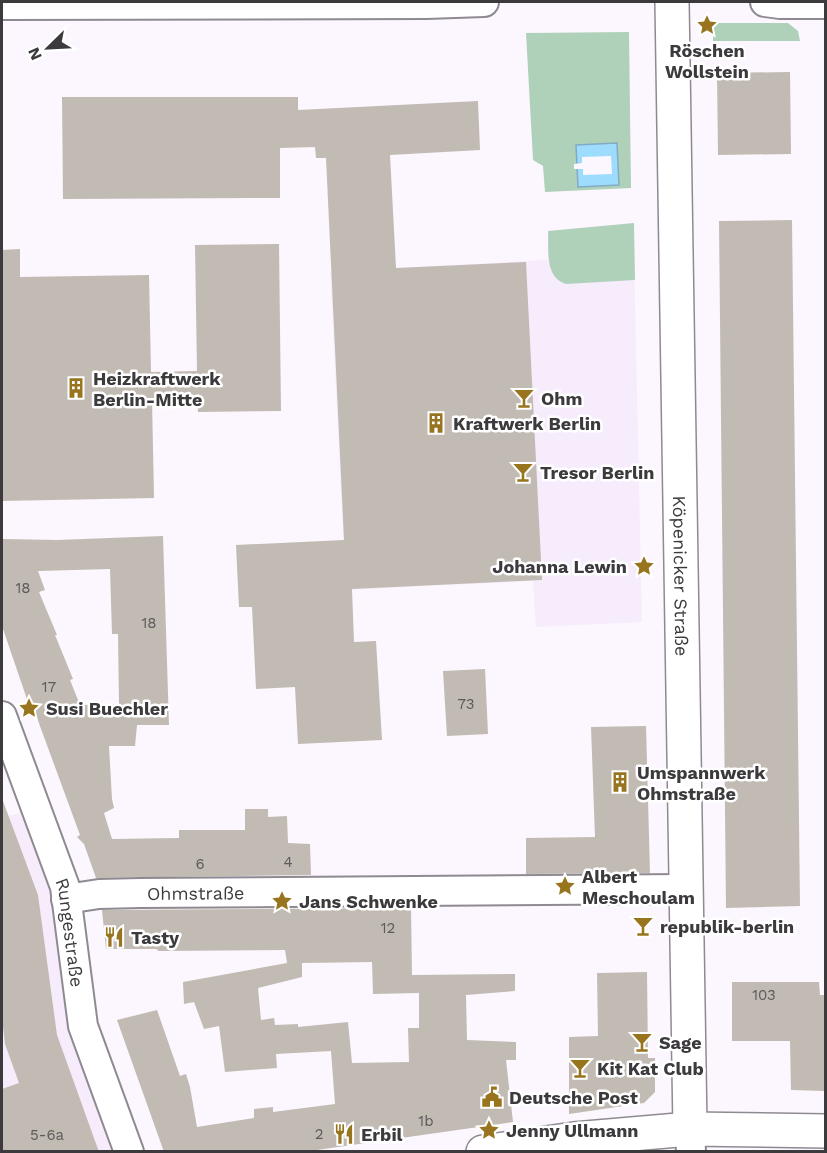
<svg xmlns="http://www.w3.org/2000/svg" width="827" height="1153" font-family="'Work Sans',sans-serif">
	<style>
		.built { fill: #f7ecfc }
		.green { fill: #afd1b9 }
		.water { fill: #9edcfe; stroke: #81abc4; stroke-width: 1.5 }
		.pier { fill: #fcf6fe }
		.building { fill: #c1bbb3; fill-rule: evenodd }
		.lines { fill: none; stroke-linecap: round; stroke-linejoin: round }
		.minor-casing { stroke: #8f8a92; stroke-width: 32 }
		.major-casing { stroke: #8f8a92; stroke-width: 36 }
		.minor { stroke: #fff; stroke-width: 28 }
		.major { stroke: #fff; stroke-width: 33 }
		.labels { text-anchor: middle; dominant-baseline: central; stroke-width: 5; stroke-linejoin: round; paint-order: stroke }
		.number-label { font-size: 15px; fill: #5d5a5a }
		.poi-label { font-size: 18px; font-weight: bold; fill: #3c3a3d; stroke: #fff; text-anchor: start }
		.street-label { font-size: 18px; fill: #3c3a3d; stroke: #fff }
	</style>
	<rect width="100%" height="100%" fill="#fcf6fe"/>
	<path class="built" d="M634,255L642,622L536,627L533,581L346,590L330,272Z
		M21,813L50,893L69,1033L112,1151H2V817Z"/>
	<path class="green" d="M713,23H788L798,31L800,41H713Z
		M629,32L631,188L545,192L543,166L533,160L526,33Z
		M634,223L635,280L566,284C544,277 549,249 548,231Z"/>
	<path class="water" d="M617,143L619,185L578,187L576,145Z"/>
	<path class="pier" d="M611,156L612,174L583,175V169H574V164L582,163V157Z"/>
	<path class="building" d="M790,72L791,154L718,155L717,73Z
		M62,97H298V110L478,101L480,150L390,155L396,268L526,262L542,580L352,589L354,642L376,641L382,740L298,744L295,687L256,689L252,607H239L236,545L344,540L326,158H316L315,147L280,148V198L63,199Z
		M792,220L800,906L726,908L719,221Z
		M279,244L281,411L198,412L197,399L152,400L154,498L2,501V250L20,249V277L149,275L151,372L197,371L195,245Z
		M163,536L169,725H137L135,746H109L112,799L114,808L104,813L112,839L179,838V830H245V809H268V817L287,816L288,843L310,844L311,875L96,878L84,844L77,837L80,835L33,707L30,708L2,626V539L57,540ZM110,569L112,634H118L119,704L80,705L70,680L73,679L55,635H57L39,592L45,590L38,571Z
		M485,669L488,734L447,736L443,671Z
		M646,726L650,873L526,874V838L595,837L591,727Z
		M3,801L38,895L57,1035L99,1152H2V1089L19,1083L5,1044L2,1018V802Z
		M411,908L412,975L515,974V991L466,995L467,1040L516,1042V1060H506L513,1122L303,1152H164L117,1020L157,1010L180,1076L186,1074L190,1087L197,1127L254,1118V1109L273,1107V1112L335,1104L331,1051L276,1054L277,1068L225,1072L219,1026L204,1029L194,1002L184,1004L183,982L287,963L285,950L159,951L156,949H106L102,910ZM372,962L373,994L419,993V1028H408L409,1062L352,1063L348,1022L298,1027V1024L275,1025L274,1018L261,1020L258,988L302,977V963Z
		M647,972L648,1058H655V1092L644,1103L569,1114V1037L598,1036L597,973Z
		M732,982H819L820,995H825V1091L791,1090L790,1041H732Z"/>
	<g class="lines">
		<g class="minor-casing">
			<g id="minor">
				<path d="M765,2L780,4H826"/>
				<path d="M2,5L426,4L484,2"/>
				<path id="s1" d="M2,716L65,887L83,1026L129,1152"/>
				<path id="s2" d="M66,899L99,894L140,893L685,889"/>
				<path d="M690,1129L691,1152"/>
			</g>
		</g>
		<g class="major-casing">
			<g id="major">
				<path id="s3" d="M672,2L690,1129"/>
				<path d="M483,1152L574,1139L690,1129L826,1131"/>
			</g>
		</g>
		<use href="#minor" class="minor"/>
		<use href="#major" class="major"/>
	</g>
	<defs>
		<g id="sight-bare" transform="scale(1.62)"><path d="M0-6L1.8-2.2L6-1.7L2.9 1.2L3.7 5.4L0 3.3L-3.7 5.4L-2.9 1.2L-6-1.7L-1.8-2.2Z" fill="#97741d" stroke="#fff" stroke-width="2.5" paint-order="stroke"/></g>
		<g id="building-bare" transform="scale(1.62)"><path d="M-4-6H4V6H1V3H-1V6H-4ZM-2.5-4.3h1.7v1.8h-1.7ZM.8-4.3h1.7v1.8H.8ZM-2.5-1h1.7V.8h-1.7ZM.8-1h1.7V.8H.8Z" fill="#97741d" stroke="#fff" stroke-width="2.5" paint-order="stroke"/></g>
		<g id="bar-bare" transform="scale(1.62)"><path d="M-6-5H6L.8 .8V4.5H3.5V6h-7V4.5H-.8V.8Z" fill="#97741d" stroke="#fff" stroke-width="2.5" paint-order="stroke"/></g>
		<g id="restaurant-bare" transform="scale(1.62)"><path d="M-5-6h1v4h1v-4h1v4h1v-4h1v5L-1.5 .5V6h-2V.5L-5-1ZM5-6V6H3V1.5H1.5Q1.5-4 5-6Z" fill="#97741d" stroke="#fff" stroke-width="2.5" paint-order="stroke"/></g>
		<g id="civic-bare" transform="scale(1.62)"><path d="M-.6-6.5H3V-4.5H.6V-3L4-1V1h2V6H-6V1h2V-1L-.6-3ZM-1.2 2.5V6h2.4V2.5Z" fill="#97741d" stroke="#fff" stroke-width="2.5" paint-order="stroke"/></g>
	</defs>
	<g fill-rule="evenodd">
		<use href="#sight-bare" x="707" y="25"/>
		<use href="#building-bare" x="76" y="388"/>
		<use href="#bar-bare" x="524" y="398"/>
		<use href="#building-bare" x="436" y="423"/>
		<use href="#bar-bare" x="523" y="472"/>
		<use href="#sight-bare" x="644" y="566"/>
		<use href="#sight-bare" x="29" y="708"/>
		<use href="#building-bare" x="620" y="782"/>
		<use href="#sight-bare" x="565" y="886"/>
		<use href="#sight-bare" x="282" y="901"/>
		<use href="#bar-bare" x="643" y="926"/>
		<use href="#restaurant-bare" x="114" y="937"/>
		<use href="#bar-bare" x="642" y="1042"/>
		<use href="#bar-bare" x="580" y="1068"/>
		<use href="#civic-bare" x="492" y="1097"/>
		<use href="#sight-bare" x="489" y="1130"/>
		<use href="#restaurant-bare" x="344" y="1134"/>
	</g>
	<g class="labels">
		<g class="number-label">
			<text x="23" y="588">18</text>
			<text x="149" y="623">18</text>
			<text x="49" y="687">17</text>
			<text x="466" y="704">73</text>
			<text x="288" y="862">4</text>
			<text x="200" y="864">6</text>
			<text x="388" y="928">12</text>
			<text x="764" y="995">103</text>
			<text x="426" y="1121">1b</text>
			<text x="319" y="1134">2</text>
			<text x="47" y="1135">5-6a</text>
		</g>
		<g class="poi-label">
			<text x="707" y="50" text-anchor="middle">Röschen<tspan x="707" dy="21">Wollstein</tspan></text>
			<text x="93" y="378">Heizkraftwerk<tspan x="93" dy="21">Berlin-Mitte</tspan></text>
			<text x="541" y="398">Ohm</text>
			<text x="453" y="423">Kraftwerk Berlin</text>
			<text x="540" y="472">Tresor Berlin</text>
			<text x="627" y="566" text-anchor="end">Johanna Lewin</text>
			<text x="46" y="708">Susi Buechler</text>
			<text x="637" y="772">Umspannwerk<tspan x="637" dy="21">Ohmstraße</tspan></text>
			<text x="582" y="876">Albert<tspan x="582" dy="21">Meschoulam</tspan></text>
			<text x="299" y="901">Jans Schwenke</text>
			<text x="660" y="926">republik-berlin</text>
			<text x="131" y="937">Tasty</text>
			<text x="659" y="1042">Sage</text>
			<text x="597" y="1068">Kit Kat Club</text>
			<text x="509" y="1097">Deutsche Post</text>
			<text x="506" y="1130">Jenny Ullmann</text>
			<text x="361" y="1134">Erbil</text>
		</g>
		<g class="street-label">
			<text stroke="none"><textPath href="#s3" startOffset="574">Köpenicker Straße</textPath></text>
			<text stroke="none"><textPath href="#s2" startOffset="130">Ohmstraße</textPath></text>
			<text stroke="none"><textPath href="#s1" startOffset="228">Rungestraße</textPath></text>
		</g>
	</g>
	<rect width="827" height="1153" fill="none" stroke="#3c3a3d" stroke-width="6"/>
	<g transform="translate(48 48) rotate(246)" stroke="#ffffff" stroke-width="4.5" paint-order="stroke">
	<path d="M0-4.5L10 22L0 15L-10 22Z" fill="#3c3a3d"/>
	<text y="-9" font-size="16" font-weight="bold" text-anchor="middle" fill="#3c3a3d">N</text>
	</g>
</svg>
